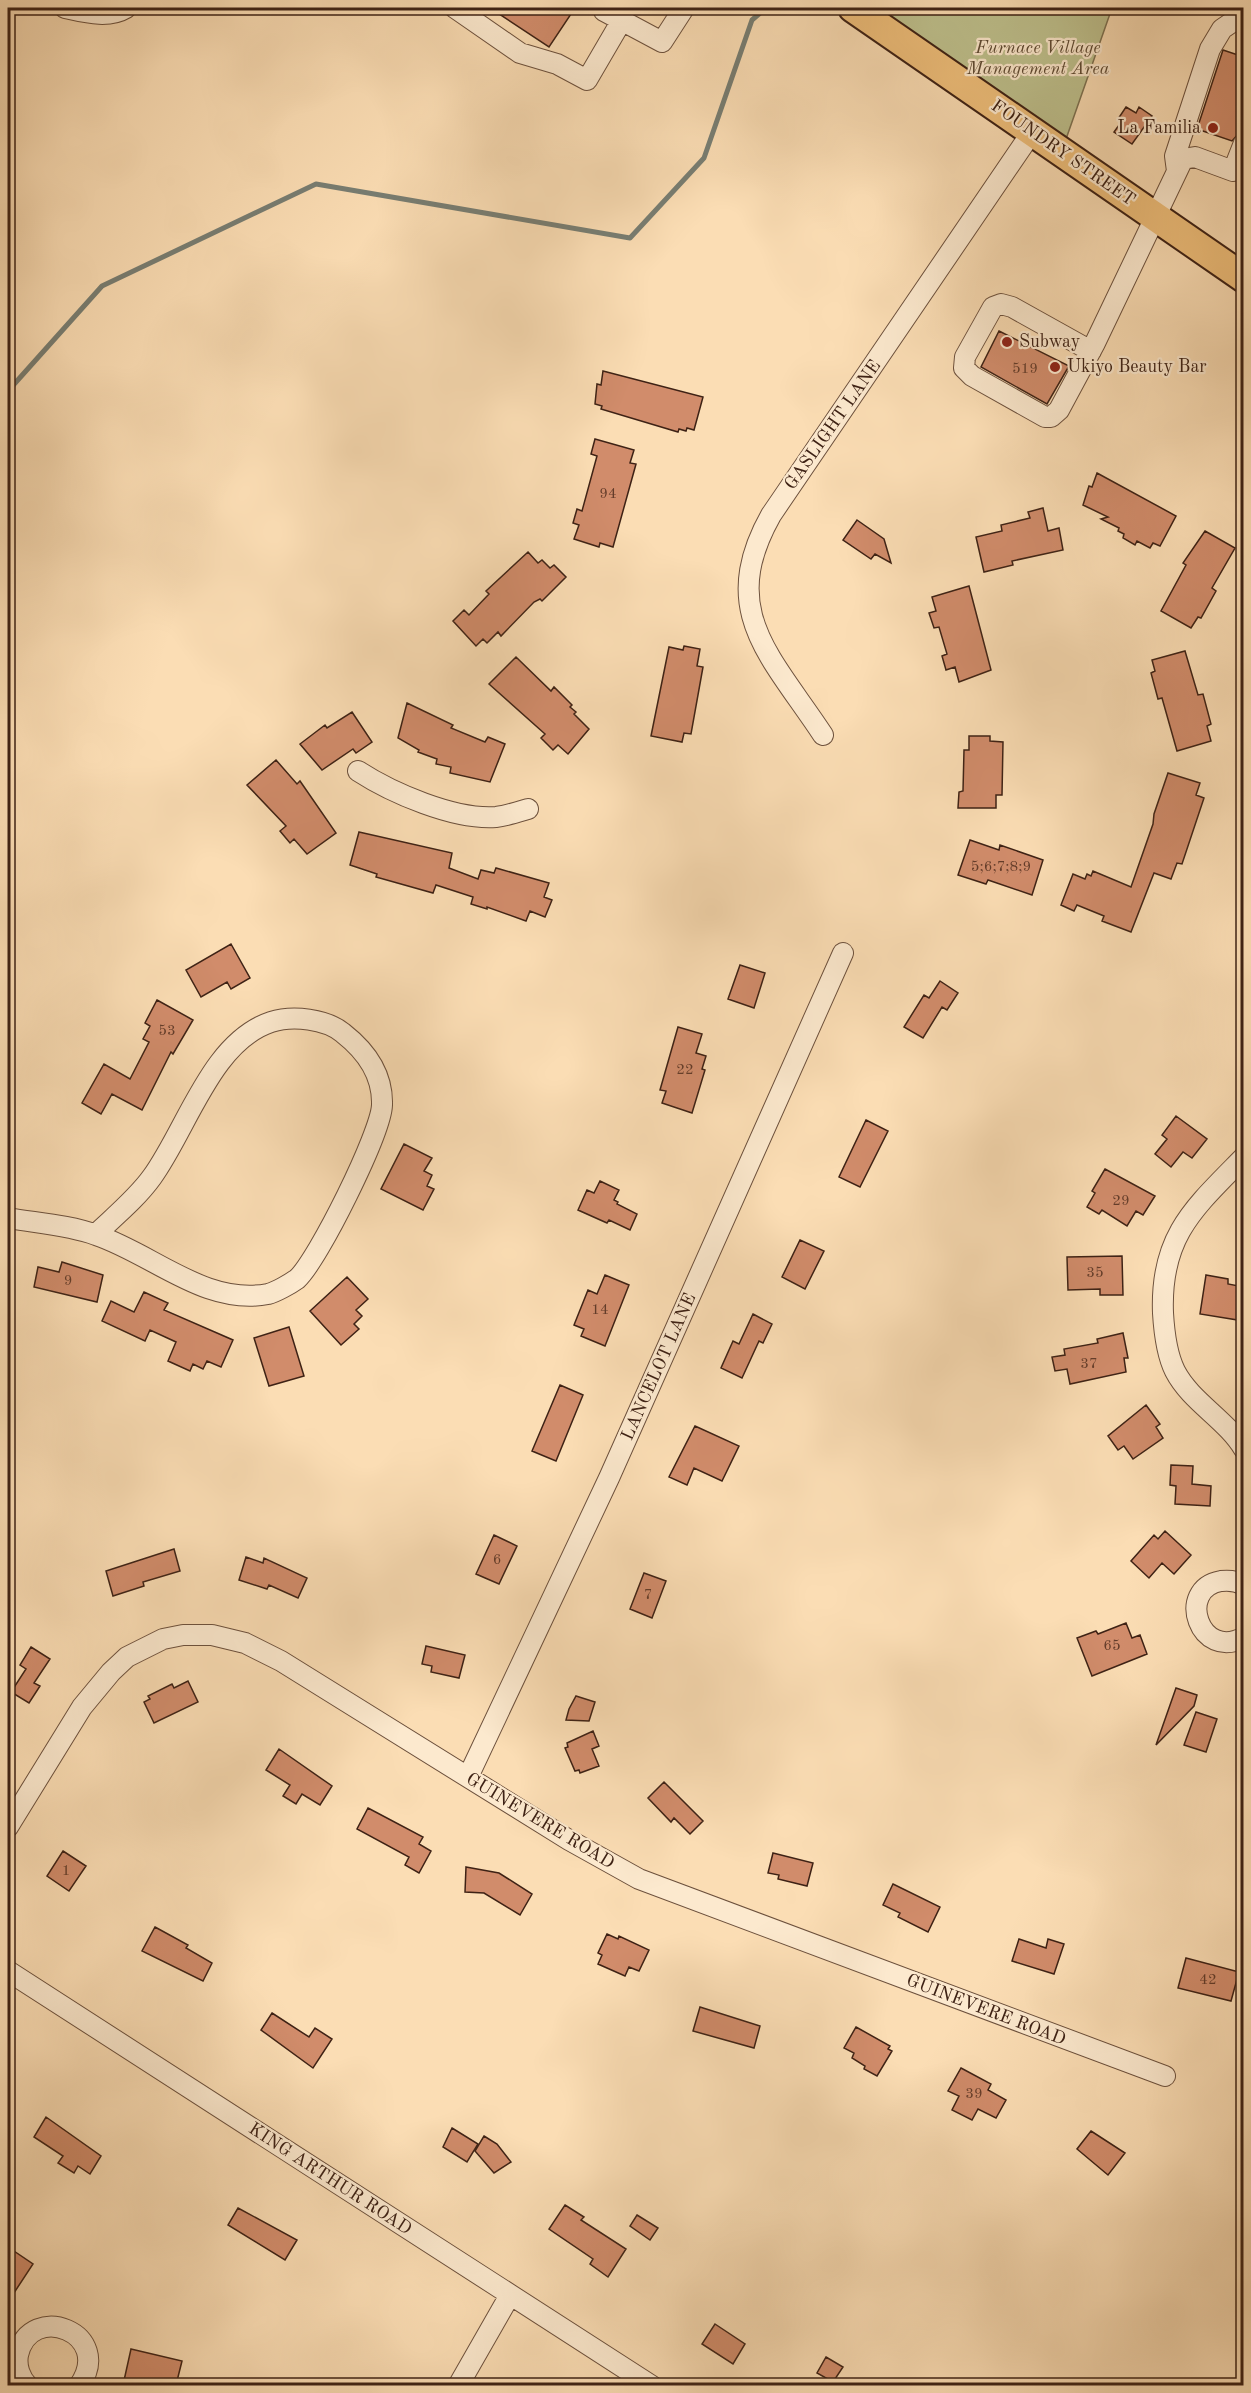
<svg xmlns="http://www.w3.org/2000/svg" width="1251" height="2393" font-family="'Old Standard TT',serif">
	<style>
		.green { fill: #bec18e; stroke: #7e7252; stroke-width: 1.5 }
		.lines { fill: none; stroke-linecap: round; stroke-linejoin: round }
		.stream { stroke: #787e73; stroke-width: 5 }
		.building { fill: #d18c6b; stroke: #3e2215; stroke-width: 1.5 }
		.minor-casing { stroke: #6d513d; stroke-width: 22 }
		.highway-casing { stroke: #3e2215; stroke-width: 32 }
		.minor { stroke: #fce9ce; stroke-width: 20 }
		.highway { stroke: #eebe7a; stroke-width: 28 }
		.poi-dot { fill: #8f2418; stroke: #fce9ce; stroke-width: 2 }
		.labels { text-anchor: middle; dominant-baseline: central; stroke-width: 4.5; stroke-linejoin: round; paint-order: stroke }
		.number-label { font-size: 15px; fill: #633c2a }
		.park-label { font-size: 18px; font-style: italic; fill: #5e4a33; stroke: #fce9ce }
		.poi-label { font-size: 18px; fill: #3e2215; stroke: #fce9ce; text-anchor: start }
		.street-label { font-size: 18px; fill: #3e2215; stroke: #fce9ce }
	</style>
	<rect width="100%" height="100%" fill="#fbddb4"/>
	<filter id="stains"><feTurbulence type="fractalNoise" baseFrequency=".00333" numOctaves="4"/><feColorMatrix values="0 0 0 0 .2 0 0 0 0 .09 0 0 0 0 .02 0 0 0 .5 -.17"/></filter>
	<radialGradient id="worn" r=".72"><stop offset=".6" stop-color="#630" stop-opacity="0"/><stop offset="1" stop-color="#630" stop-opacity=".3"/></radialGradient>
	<path class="green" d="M875,8H1112L1066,139Z"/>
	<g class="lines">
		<path class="stream" d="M8,391L102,286L316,184L630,238L704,158L752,20L766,8"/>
	</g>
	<path class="building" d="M490,8H575L549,47Z
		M1223,50L1244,57V122L1240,132L1232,141L1197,129Z
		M1126,107L1136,113L1139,107L1152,116L1132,144L1114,132L1122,121L1118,119Z
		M999,331L1069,366L1047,404L981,367Z
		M603,371L703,397L694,430L687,428L686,431L679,429L678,432L601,409L602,406L595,404L597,384L601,385Z
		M595,439L634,450L630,463L636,464L613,547L600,543L599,547L574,539L579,525L573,523L577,509L582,511L597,456L591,454Z
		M1097,473L1176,516L1160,546L1153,543L1150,548L1137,541L1135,545L1123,538L1124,534L1118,531L1119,528L1101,519L1108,517L1083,505L1089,486L1092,487Z
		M1043,508L1048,531L1059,528L1063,550L1012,561L1013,565L984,572L976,537L1002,531L1001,525L1030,518L1028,512Z
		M857,520L884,539L891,563L875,554L871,559L843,540Z
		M1205,531L1235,548L1212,588L1216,591L1201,618L1198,617L1191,628L1161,611L1186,565L1183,563Z
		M528,552L538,563L542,560L550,568L554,565L566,577L542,601L540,599L534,602L501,636L498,632L487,643L483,639L476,646L453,621L464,610L469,615L489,594L486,591Z
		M969,586L991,670L959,682L955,667L946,670L942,656L947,654L939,627L934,628L929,613L936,611L932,597Z
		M684,646L700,649L697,666L703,667L691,734L684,733L682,742L651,736L669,647L683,650Z
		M1185,651L1198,695L1203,694L1211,724L1207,726L1211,741L1177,751L1162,698L1158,699L1151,673L1155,671L1152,660Z
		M516,657L551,691L554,687L572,705L570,707L576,712L574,714L589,729L568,754L558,745L553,750L541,738L545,734L489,684Z
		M407,703L453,725L451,728L485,742L488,737L505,744L490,782L450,773L451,767L436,764L437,759L418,752L419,750L398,738Z
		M352,712L372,742L356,753L353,749L322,770L300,744L325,725L327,728Z
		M969,736H990V741L1003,742L1002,795H996V808H958L959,792L963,791L964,750H969Z
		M276,760L297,784L300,781L336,833L307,854L294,839L290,843L280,831L286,826L247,785Z
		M1168,773L1200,783L1196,795L1204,798L1182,864L1177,863L1171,879L1154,873L1131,932L1102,921L1104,916L1077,905L1074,911L1061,905L1073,874L1085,879L1087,874L1091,876L1093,871L1131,887L1153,824L1154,814Z
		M359,832L452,853L449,868L478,879L481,870L494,873L496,868L549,883L544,897L552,900L545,917L530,911L526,921L487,907V909L471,904L473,897L436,885L433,893L376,877L377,874L350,865Z
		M970,840L999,850L1000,845L1043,860L1032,895L988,880L986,884L958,875Z
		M231,944L250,978L231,989L227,982L201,997L186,970Z
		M740,965L765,973L754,1008L728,999Z
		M940,981L958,993L947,1010L942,1007L923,1038L904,1027L924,995L929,998Z
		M157,1000L193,1020L173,1054L171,1052L142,1110L112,1094L101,1114L82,1103L104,1064L130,1079L149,1042L143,1039L150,1026L145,1023Z
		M678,1027L702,1034L696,1053L706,1056L702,1069L705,1070L692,1113L662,1103L666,1091L660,1090Z
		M1176,1116L1207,1139L1192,1158L1183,1152L1171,1167L1155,1154L1167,1139L1162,1135Z
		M866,1120L888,1131L860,1187L839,1177Z
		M404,1144L432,1158L424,1171L432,1175L427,1186L434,1189L423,1210L381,1189Z
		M1105,1169L1155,1196L1143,1215L1136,1211L1127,1226L1102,1210L1099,1214L1087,1207L1095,1193L1092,1191Z
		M600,1181L619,1190L614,1200L618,1202L617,1204L637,1214L630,1230L609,1220L607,1223L578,1210L587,1190L594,1193Z
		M800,1240L824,1251L805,1289L782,1277Z
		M1122,1256L1123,1295H1100V1289L1068,1290L1067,1257Z
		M62,1262L103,1275L97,1302L34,1287L38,1267L59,1272Z
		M605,1275L629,1285L605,1346L581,1336L584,1329L574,1325L588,1290L597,1294Z
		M1206,1275L1228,1279V1284L1244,1287V1321L1200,1314Z
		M347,1277L368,1299L356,1310L362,1316L354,1324L359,1329L341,1345L310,1311Z
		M144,1292L168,1303L164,1310L233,1340L221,1367L207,1361L203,1369L193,1364L190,1371L168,1361L176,1342L150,1330L145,1341L102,1321L111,1301L134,1312Z
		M753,1314L772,1324L763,1343L759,1341L742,1378L721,1368L733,1341L739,1344Z
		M289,1327L304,1376L269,1386L254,1338Z
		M1123,1333L1128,1358H1124L1126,1372L1070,1384L1067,1369L1055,1371L1052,1357L1065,1355L1064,1349L1098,1343L1097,1339Z
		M560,1385L583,1395L556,1461L532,1451Z
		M1146,1405L1160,1424L1156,1427L1163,1438L1133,1459L1124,1446L1118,1450L1108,1436Z
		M695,1426L739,1446L722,1481L694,1468L687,1485L669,1477Z
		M1171,1465L1193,1466L1192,1484L1211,1486L1210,1506L1175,1504L1176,1486L1170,1485Z
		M1165,1531L1191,1555L1174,1574L1162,1563L1149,1578L1131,1561L1154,1535L1158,1539Z
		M494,1535L517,1546L499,1584L476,1574Z
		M174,1549L180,1571L143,1582L144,1586L113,1596L106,1571Z
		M246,1557L263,1563L264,1558L307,1578L298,1598L269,1585L267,1589L239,1580Z
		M644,1573L666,1581L652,1618L630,1609Z
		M1126,1623L1132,1638L1140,1635L1147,1654L1092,1676L1077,1638L1096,1631L1098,1634Z
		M426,1646L465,1655L459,1678L431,1672L432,1666L422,1664Z
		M31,1647L50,1659L34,1683L40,1686L29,1703L11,1692L26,1669L20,1665Z
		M188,1681L198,1702L154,1723L144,1702L150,1699L148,1696L172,1684L174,1688Z
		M1176,1688L1197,1695L1194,1706L1156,1745Z
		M576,1696L595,1702L589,1721L566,1720L569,1709Z
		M1196,1712L1217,1719L1206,1752L1184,1745Z
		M593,1731L599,1746L592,1749L599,1766L580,1773L579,1770L575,1771L565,1748L568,1747L567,1743Z
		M279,1749L332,1786L320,1805L302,1794L296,1804L283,1796L290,1785L266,1770Z
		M664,1782L703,1821L690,1834L674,1818L671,1822L648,1798Z
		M368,1808L423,1837L419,1844L431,1851L419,1873L405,1865L409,1857L357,1829Z
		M63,1851L86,1866L69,1891L47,1876Z
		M773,1853L813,1863L807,1886L778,1879L779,1875L768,1873Z
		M466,1867L499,1873L532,1894L520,1915L484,1893L465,1892Z
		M893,1884L940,1907L928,1932L898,1917L900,1913L883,1905Z
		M155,1927L188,1945L186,1948L212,1963L203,1981L142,1951Z
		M607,1934L618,1939L619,1936L649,1950L639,1971L629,1967L625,1976L598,1964L602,1955L598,1953Z
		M1019,1939L1046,1948L1048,1939L1064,1944L1054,1974L1012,1961Z
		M1186,1958L1239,1972L1231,2001L1178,1988Z
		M700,2007L760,2026L754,2048L693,2031Z
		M272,2013L309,2037L315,2028L332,2039L313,2068L261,2030Z
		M856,2027L890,2046L888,2049L892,2051L877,2076L864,2069L865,2066L852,2058L854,2053L844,2048Z
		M961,2068L991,2084L988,2090L1006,2100L996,2118L978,2109L972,2120L952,2110L959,2096L948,2091Z
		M46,2117L101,2156L90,2174L78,2166L74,2173L58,2163L63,2156L34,2137Z
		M452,2128L478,2144L467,2162L443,2147Z
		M1091,2131L1125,2153L1108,2175L1077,2149Z
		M484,2136L497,2144L511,2162L494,2173L475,2151Z
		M565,2205L584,2217L581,2220L626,2249L608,2277L590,2264L593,2259L549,2229Z
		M238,2208L297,2240L285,2260L228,2225Z
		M637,2215L658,2228L650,2240L630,2226Z
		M8,2247L33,2264L8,2302Z
		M715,2324L745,2344L733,2364L702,2344Z
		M131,2349L182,2361L176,2385H123Z
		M826,2357L843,2367L833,2382L817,2373Z"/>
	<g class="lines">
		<g class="minor-casing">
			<path id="minor" d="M65,8C84,12 108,19 126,8
				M455,8L520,53L557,64L587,80L622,20
				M606,8L604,11L662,42L684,8
				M1177,171L1175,156L1210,49L1222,29L1244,14
				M1091,351L1012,307L1001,304L993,307L965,357L964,368L972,376L1045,417H1051L1059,410L1095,343L1183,159L1195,157L1233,171L1244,143
				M823,735C771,656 717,611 771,515L1032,132
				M358,771C392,793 454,820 496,817C506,816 518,812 528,809
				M1244,1157C1194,1208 1160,1236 1163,1313C1164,1330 1167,1355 1175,1371C1191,1402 1226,1419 1244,1449
				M8,1218C36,1223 69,1225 96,1235C153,1254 205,1306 268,1294C276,1292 290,1284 297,1279C318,1260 381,1133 382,1105C383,1075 366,1051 343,1033C326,1019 293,1015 271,1022C211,1042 187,1129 152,1177C137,1198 115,1216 96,1234
				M1244,1585C1237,1581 1229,1580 1221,1581C1175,1589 1200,1662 1244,1637
				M468,1777L609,1478L843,953
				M8,1827L82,1707L111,1672L127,1657L163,1639L183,1635H212L245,1643L281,1661L569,1840L639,1879L1165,2076
				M8,1971L652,2386
				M28,2386C20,2378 16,2366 18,2355C30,2300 116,2333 79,2386
				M458,2386L510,2295"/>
		</g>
		<g class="highway-casing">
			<path id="highway" d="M853,8L1244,278"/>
		</g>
		<use href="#minor" class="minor"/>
		<use href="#highway" class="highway"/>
	</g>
	<g class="poi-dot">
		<circle cx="1213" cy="128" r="6"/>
		<circle cx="1007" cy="342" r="6"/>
		<circle cx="1055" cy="367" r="6"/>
	</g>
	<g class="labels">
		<g class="number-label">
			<text x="1025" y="369">519</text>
			<text x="608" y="494">94</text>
			<text x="1001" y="867">5;6;7;8;9</text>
			<text x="167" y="1031">53</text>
			<text x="685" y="1070">22</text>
			<text x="1121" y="1201">29</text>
			<text x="1095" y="1273">35</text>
			<text x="68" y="1281">9</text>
			<text x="600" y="1310">14</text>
			<text x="1089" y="1364">37</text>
			<text x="497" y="1560">6</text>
			<text x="648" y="1595">7</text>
			<text x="1112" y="1646">65</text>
			<text x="66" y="1871">1</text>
			<text x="1208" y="1980">42</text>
			<text x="974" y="2094">39</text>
		</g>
		<g class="park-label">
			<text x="1038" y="48">Furnace Village<tspan x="1038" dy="21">Management Area</tspan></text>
		</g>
		<g class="poi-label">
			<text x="1201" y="128" text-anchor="end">La Familia</text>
			<text x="1019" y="342">Subway</text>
			<text x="1067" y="367">Ukiyo Beauty Bar</text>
		</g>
		<g class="street-label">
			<text transform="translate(1063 153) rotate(35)">FOUNDRY STREET</text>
			<text transform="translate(833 425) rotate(-55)">GASLIGHT LANE</text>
			<text transform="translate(659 1367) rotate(-66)">LANCELOT LANE</text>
			<text transform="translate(540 1821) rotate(31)">GUINEVERE ROAD</text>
			<text transform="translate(986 2010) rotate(21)">GUINEVERE ROAD</text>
			<text transform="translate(330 2179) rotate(33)">KING ARTHUR ROAD</text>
		</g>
	</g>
	<rect width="1251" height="2393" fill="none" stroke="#fbddb4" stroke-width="30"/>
	<rect x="9" y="9" width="1233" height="2375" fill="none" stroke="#3e2215" stroke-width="3"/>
	<rect x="15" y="15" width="1221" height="2363" fill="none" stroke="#3e2215" stroke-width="1.5"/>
	<rect width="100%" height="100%" filter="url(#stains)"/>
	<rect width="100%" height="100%" fill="url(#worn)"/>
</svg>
